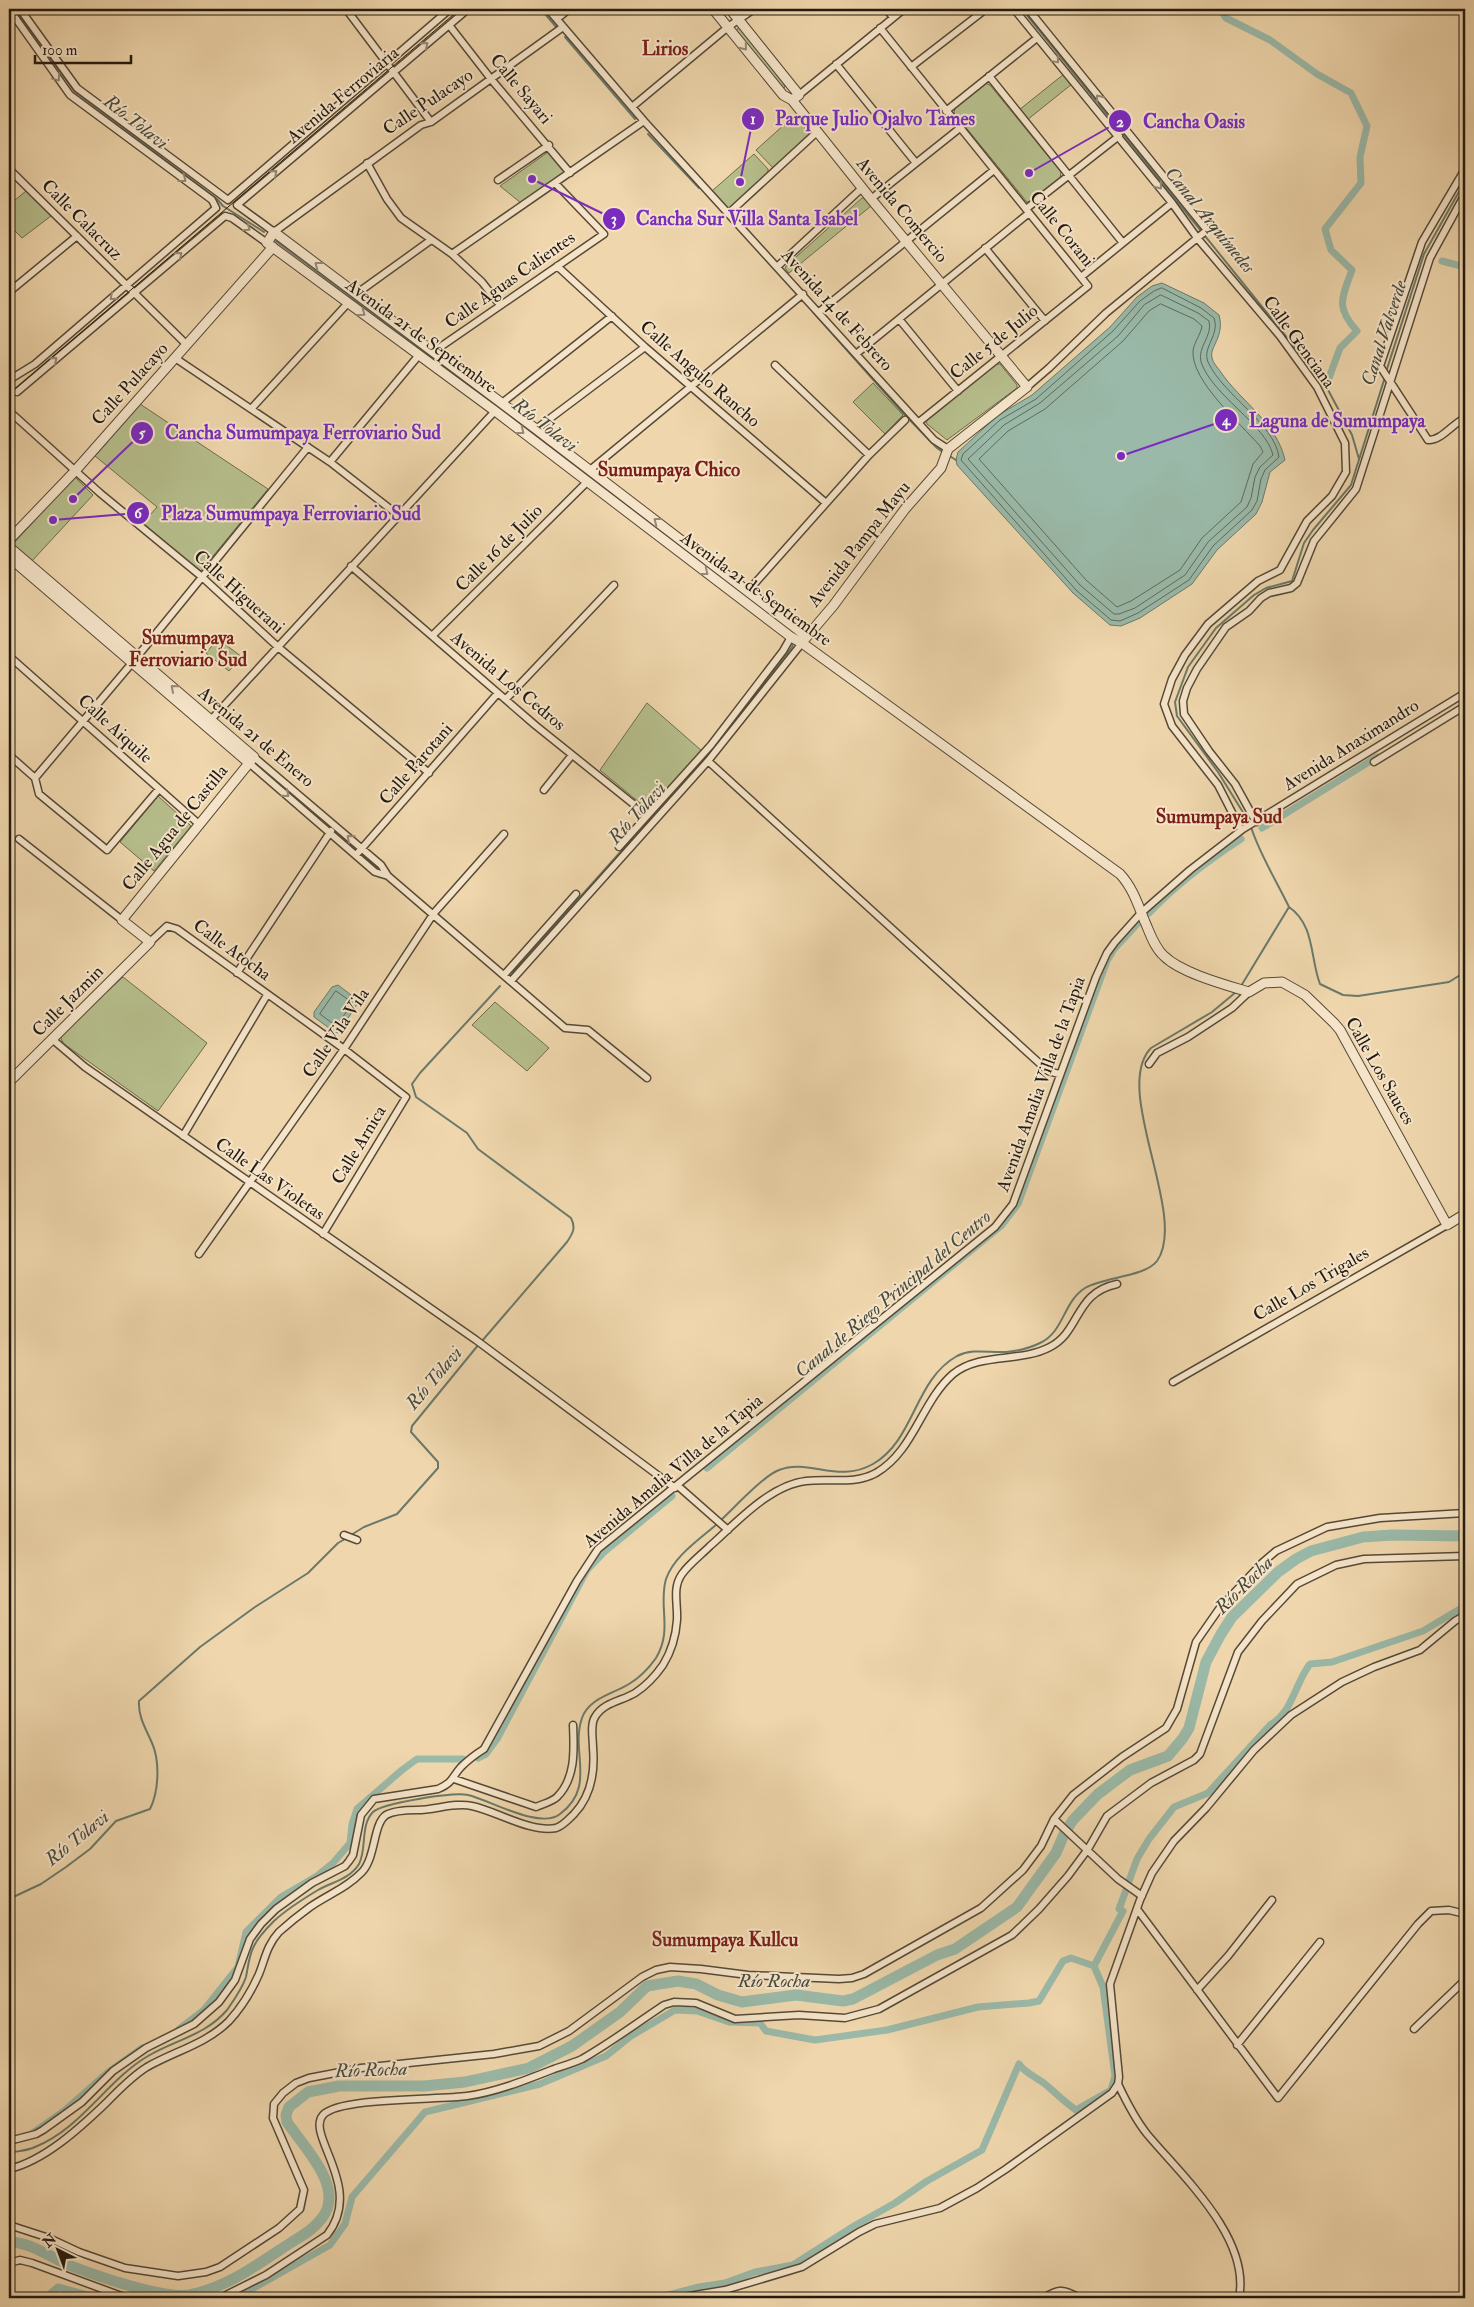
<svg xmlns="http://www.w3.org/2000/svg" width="1474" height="2307" font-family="'IM FELL Double Pica',serif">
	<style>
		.green { fill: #b6be8c; stroke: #6c6c4e }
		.water { fill: #9ab9a8; stroke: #6a796b }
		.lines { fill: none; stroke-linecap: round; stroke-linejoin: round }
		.shore { stroke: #5e6a5c; stroke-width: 1 }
		.stream { stroke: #6a796b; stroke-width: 2 }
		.canal { stroke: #9ab9a8; stroke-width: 7 }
		.river { stroke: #9ab9a8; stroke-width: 11 }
		.minor-casing { stroke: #564937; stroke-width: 9 }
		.tertiary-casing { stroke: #564937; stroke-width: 11 }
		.minor { stroke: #f5e4c9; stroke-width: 6 }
		.tertiary { stroke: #f5e4c9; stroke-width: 9 }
		.tram { stroke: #231a10; stroke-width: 1 }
		.oneway { stroke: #968976 }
		.labels { text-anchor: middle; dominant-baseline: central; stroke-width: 4; stroke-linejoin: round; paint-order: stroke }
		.street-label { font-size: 18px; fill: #231a10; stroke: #f5e4c9 }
		.neighbourhood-label { font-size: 19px; font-weight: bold; fill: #7a1f14; stroke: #f5e4c9 }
		.water-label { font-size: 19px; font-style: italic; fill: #474a3e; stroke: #f5e4c9 }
		.leader { fill: none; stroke: #7b2cbf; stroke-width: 2 }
		.callout-dot { fill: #7b2cbf; stroke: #f5e4c9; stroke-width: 2 }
		.mark-label { font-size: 15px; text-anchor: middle; font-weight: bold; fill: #fff }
		.callout-label { font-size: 19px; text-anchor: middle; font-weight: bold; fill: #7b2cbf; stroke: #f5e4c9; stroke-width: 4; stroke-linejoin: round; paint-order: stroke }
	</style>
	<rect width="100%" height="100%" fill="#efd6ac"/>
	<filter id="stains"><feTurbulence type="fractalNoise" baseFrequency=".004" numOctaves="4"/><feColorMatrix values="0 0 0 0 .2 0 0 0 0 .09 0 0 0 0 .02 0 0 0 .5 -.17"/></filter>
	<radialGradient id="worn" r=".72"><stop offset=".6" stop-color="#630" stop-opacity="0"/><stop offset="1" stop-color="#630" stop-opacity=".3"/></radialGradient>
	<path class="green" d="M738,28H741L780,76L785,87L782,89L736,32Z
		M1064,74L1072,84L1027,120L1019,110Z
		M985,83L990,85L1061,172L1060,179L1031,202H1027L954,113L955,108Z
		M796,114L809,134L773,168L756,150Z
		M548,152L564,172L521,203L500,186Z
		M754,154L768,169V173L729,209L712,191Z
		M26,191L51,216L22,238L9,225V205Z
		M862,198H865L871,206L789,273L785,268L787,265Z
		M996,364H1000L1017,385V388L947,440L927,424L926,420Z
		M873,383L903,415L885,434L853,402Z
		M140,404L268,489L200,572L143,523L157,507L95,456Z
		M75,477L93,495L31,562L12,545Z
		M218,639L242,657L229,671L206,653Z
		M647,703L702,751L654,805L646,808L600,770Z
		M158,796L191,826L154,871L120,842Z
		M123,977L207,1043L158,1111L64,1044L61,1039L62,1034Z
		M495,1002L549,1048L527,1071L472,1025Z"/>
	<path class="water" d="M1162,283L1204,303L1219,315C1225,337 1209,347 1212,358C1213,363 1218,368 1220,371C1241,402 1277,423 1285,460L1270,472L1262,502L1256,514L1217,550L1192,584L1140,618L1121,626L1110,625L1073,593L957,465L956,460L958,452L997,416L1032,395L1110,327L1137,297L1152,286Z
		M338,985L359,1001L340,1031L336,1033L314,1017V1012L332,987Z"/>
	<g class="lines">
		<path class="shore" d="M1162,288L1201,308L1214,318C1220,335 1202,347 1208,362C1223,395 1274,423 1279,457L1265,470L1261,479L1257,501L1252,510L1213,546L1189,580L1138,613L1120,621L1111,620L1076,590L961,460L963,454L1000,420L1036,399L1113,331L1140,301L1154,291Z
			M1161,295L1198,313L1209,321C1213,336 1197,347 1201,362C1212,395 1266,425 1273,455L1260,467L1255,477L1251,498L1247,507L1208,542L1185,575L1135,608L1119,614H1114L1080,585L968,459L1004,425L1040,403L1118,336L1144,305Z
			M1161,304L1194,319L1202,326C1201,334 1194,342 1193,351C1191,381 1241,424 1260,446L1263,452L1253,464L1241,502L1202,538L1180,570L1131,601L1117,607L1086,580L979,459L1008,431L1045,409L1123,341L1149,311Z
			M336,991L353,1003L336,1026L320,1014Z"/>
		<path class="stream" d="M14,9L75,92L217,199L223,206L264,232
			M541,9L557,28
			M1022,9L1326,386L1352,435L1359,459
			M565,37L635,119
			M648,134L699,188
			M276,241L591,477L793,634
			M813,312L902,412L937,448L944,453
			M1386,372L1424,254L1465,181
			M948,455L956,460
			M1249,822L1218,772L1177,716L1175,702L1188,667L1216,628L1254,595L1266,588L1292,581L1304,543L1313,530L1351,485L1385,377
			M1251,827C1260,855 1276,880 1289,907
			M1289,907C1315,925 1310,958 1320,984L1343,995L1358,996L1449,982L1465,972
			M513,972L717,744L792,647L793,644
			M1241,986L1289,907
			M482,1341L567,1242C573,1233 576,1228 571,1218L478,1149L467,1133L416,1097L412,1084L420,1073L500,986
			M720,1521C734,1508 763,1476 779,1470C809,1458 838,1484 873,1464C915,1440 914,1380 957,1356C973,1348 989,1353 1006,1352C1017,1351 1030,1348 1040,1343C1064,1332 1063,1302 1085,1288C1103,1277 1145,1277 1157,1261C1189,1216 1111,1089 1151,1048L1212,1012L1236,992
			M351,1535L364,1527L397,1514L438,1468V1462L411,1432L412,1426L479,1344
			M9,1899L41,1884L66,1867L90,1849L116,1821L150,1809C159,1791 160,1761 152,1743C146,1729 138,1717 139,1701L200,1647L255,1607L308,1573L338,1543L345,1539
			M9,2153C17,2151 27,2151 35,2147C81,2129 107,2080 148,2056C175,2040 206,2035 227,2010C234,2000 242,1989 246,1977C248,1967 249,1955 254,1946C258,1937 267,1928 274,1921C287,1909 303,1899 318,1890C332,1882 350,1879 359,1864C367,1849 360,1825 373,1812C383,1803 453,1792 468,1795C490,1800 540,1830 560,1814C597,1786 570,1752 582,1718C589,1698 613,1694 629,1684C639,1678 649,1668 656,1658C673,1630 658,1606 666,1579C674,1556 700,1539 717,1524"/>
		<path class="canal" d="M1220,9L1226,18L1270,40L1317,74L1351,93L1367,126L1360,157L1361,183L1325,229L1331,250L1352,270C1342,298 1335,307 1357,331L1340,348L1326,386
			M1442,261L1465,267
			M1262,828L1377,757
			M1149,913C1177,884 1207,861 1241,839
			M707,1468L1002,1225L1018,1204L1107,961L1114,949L1139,922
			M478,1758L486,1754L497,1739L587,1570L604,1552L672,1496
			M1129,1881L1137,1859L1149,1839L1174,1807L1208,1793L1270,1725C1293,1712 1295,1683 1310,1664L1332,1662L1423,1631L1465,1606
			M179,2029L204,2010L238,1967L246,1932L281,1897L317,1876L333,1863L350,1843L352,1824L357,1809L402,1770L417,1759H463
			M34,2132L64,2111L107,2073L142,2048
			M45,2298L58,2287L99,2298
			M236,2298L330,2245L345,2224L352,2197L425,2112L540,2084L606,2056L631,2036L675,2010L697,2011L729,2022L760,2023L766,2031L815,2040L887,2030L978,2007L1029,2003L1039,2001L1063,1961L1071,1958L1094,1966L1123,1911L1119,1909L1126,1890
			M656,2298L699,2287L725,2283L755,2272L793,2265L854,2226L895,2203L927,2181L982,2150L1019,2064C1025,2073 1036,2077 1045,2084C1056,2093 1064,2102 1076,2110L1111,2090L1115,2076L1103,1987L1094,1966"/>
		<path class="river" d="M9,2242C31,2242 51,2258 71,2266C97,2276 163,2299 189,2295C227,2288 261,2262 292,2242C303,2235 314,2229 322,2218C346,2188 303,2146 287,2122L286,2115L289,2107L308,2092L339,2086H424L465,2082L529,2068L572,2046L620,2012L647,1986L678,1981L696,1984L718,1995L742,2002L796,1995L843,2001L853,1999L937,1955L955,1949L1017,1907L1056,1853L1065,1832L1073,1820L1098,1794L1130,1770L1168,1756L1183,1738L1189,1728L1206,1662L1221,1634L1232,1617L1278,1572L1296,1559L1311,1551L1363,1537L1392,1535L1465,1536"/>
		<g class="minor-casing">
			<path id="minor" d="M9,9L70,95L212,200L216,208L35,364L9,380
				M20,9L77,88L228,200L450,9
				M346,9L431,122
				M468,9L237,205L274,232L421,125L431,122L563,27
				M548,9L644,121L934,440L948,449
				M886,9L893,17
				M1014,9L1172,203L1198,239L1280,336L1317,387L1345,443L1346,472L1332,496L1307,521L1280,570L1258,581L1208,624L1185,655L1172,679L1164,704L1172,726L1218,785L1241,830
				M557,19L569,9
				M449,25L491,79L570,173
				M880,28L1088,286L919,422
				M836,64L916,163
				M911,67L986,9
				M989,76L1123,243
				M799,95L904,9
				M632,107L728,27L754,9
				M946,111L1037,38
				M367,163L387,199L401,218L452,254L482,282L500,305
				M9,169L187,345
				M1465,169L1422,242L1380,366L1428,440C1441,441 1452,424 1465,418
				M498,180L549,145
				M871,199L960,128
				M1026,209L1119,136
				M729,213L817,132
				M985,248L1045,321
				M452,254L644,121
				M557,266L645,347L826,503
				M778,266L862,188
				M1081,277L1172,203
				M9,292L77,236
				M356,294L431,240
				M819,312L994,170
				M899,319L958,391
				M433,352L604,234L556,184
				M856,354L1029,213
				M175,358L330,462L398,515
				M775,365L869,455
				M1027,387L1049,368L1106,313L1207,230L1028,9
				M17,392L225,216L232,218L267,243
				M502,403L612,316
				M251,409L348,303
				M9,411L100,493L202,577L278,647L429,773
				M536,429L645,347
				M330,462L419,355
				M590,470L803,294
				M351,566L535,725L647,815
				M748,591L869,455L905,420
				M432,636L587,482
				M9,656L200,825
				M506,699L614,585
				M208,723L495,411
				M9,755L35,778L39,794L107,850L159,789
				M254,757L381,865L388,876L565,1028L588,1030L647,1078
				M708,761L1048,1071L1059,1074
				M1374,762L1465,706
				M249,763L375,872L388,876
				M35,778L132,663L308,447
				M544,790L572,755
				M1256,822L1235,784L1209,751L1184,714L1183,701L1187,688L1197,669L1226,627L1249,611L1261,598L1269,593L1291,588L1297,583L1314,541L1356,489L1430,258L1465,194
				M19,839L122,920
				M619,847L711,745L783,651L791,637
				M356,855L498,693
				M150,942L167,926L177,929L344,1049L406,1097L323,1234
				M237,973L331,831
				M504,975L576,894
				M511,981L708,761L802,643
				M52,1039L85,1067L476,1340L675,1488
				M1149,1064L1157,1053L1188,1037L1232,1008L1249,992
				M183,1136L267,995
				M199,1254L344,1049L434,913L504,834
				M1173,1382L1447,1225
				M678,1486L728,1530
				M344,1535L357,1540
				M454,1779L536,1807C542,1804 552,1802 557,1797C576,1778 574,1750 573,1725
				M1054,1819L1118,1879L1142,1896
				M1137,1909L1278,2098L1418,1924L1431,1911L1449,1910L1465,1914
				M1197,1990L1228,1956L1272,1900
				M1414,2029L1465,1980
				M1237,2045L1320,1942
				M1118,2084C1126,2101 1135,2119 1147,2134C1182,2176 1251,2238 1239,2298
				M9,2141L36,2134L43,2130L82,2102L113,2071L146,2048L194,2024L219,2002L235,1980L250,1939L261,1924L276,1909L312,1883L345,1866L349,1861L353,1855L361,1815L374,1799L438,1789C454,1782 451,1778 461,1767C468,1760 476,1754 484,1749L577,1581L598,1549L995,1227L1013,1204L1096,977L1107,953L1115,942L1141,913L1190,870L1243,829L1465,693
				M9,2169C44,2161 80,2128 106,2103C119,2090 131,2077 147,2067C175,2051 206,2044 229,2021C241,2008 252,1990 259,1974C265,1959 267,1945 279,1932C289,1923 299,1915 310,1907C327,1895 347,1888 362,1872C376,1857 373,1824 386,1815C395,1810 408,1810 417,1810C435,1810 455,1802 472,1806C496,1811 531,1833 556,1828C563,1826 569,1819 574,1814C591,1796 595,1771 593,1748C593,1738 590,1725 595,1717C604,1702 622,1701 635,1693C646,1686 656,1675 663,1665C671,1652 676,1635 677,1620C678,1604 672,1588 682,1574C689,1564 701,1555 710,1546C736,1523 770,1485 806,1481C830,1478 854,1485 876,1473C914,1451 921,1402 953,1374C980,1352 1020,1363 1050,1347C1081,1331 1074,1293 1117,1284
				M9,2225L49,2238L79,2252L125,2268L178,2276L206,2272L220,2267L279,2228L300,2209L304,2190L273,2118L274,2104L283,2093L296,2083L309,2078L361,2068L494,2054L539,2046L569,2031L642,1977L656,1970L670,1967L701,1969L748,1975L839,1979L852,1978L864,1974L981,1908L1023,1870L1041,1846L1054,1819L1073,1795L1122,1757L1166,1728L1177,1709L1196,1642L1219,1609L1262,1563L1276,1551L1327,1527L1380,1518L1465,1513
				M9,2263L20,2260L32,2263L127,2298
				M220,2298L266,2275L327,2235C365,2187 305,2135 323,2115C339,2097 439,2100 467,2096C496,2092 526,2080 554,2069C563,2066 573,2063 582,2059C610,2043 637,2023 664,2005L674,2002L696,2003L735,2019L799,2015L845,2018L879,2009L1012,1935L1039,1909L1068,1876L1088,1849L1107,1816L1151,1783L1194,1760L1200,1754L1238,1652L1262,1621L1297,1584L1336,1565L1364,1559L1465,1556
				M677,2298L725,2290L802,2267L859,2232L875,2224L940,2208L977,2188L1006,2169L1112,2093L1118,2084L1119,2077L1110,1984L1140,1900L1152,1873L1174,1841L1206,1808L1254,1750L1291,1715L1342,1682L1374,1667L1420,1650L1455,1621L1465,1615
				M1044,2298C1059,2288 1064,2289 1080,2298"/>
		</g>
		<g class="tertiary-casing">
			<path id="tertiary" d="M713,9L783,95L792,100L871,199L1027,387L948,449L941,468L905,509L833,606L804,640
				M730,9L799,95L792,100
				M9,540L75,471L273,247
				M9,547L254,757L122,920L150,942L9,1082
				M9,557L249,763
				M806,636L536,429L274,232L267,243L495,411L791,637L802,643L1120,874C1133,888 1138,905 1145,922C1150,933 1154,947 1164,956C1181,973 1226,985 1249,992L1264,983L1282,982L1305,995L1334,1023L1340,1030L1447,1225L1465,1214"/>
		</g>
		<use href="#minor" class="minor"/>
		<use href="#tertiary" class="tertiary"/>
		<path class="tram" d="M9,394L460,9"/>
	</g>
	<defs><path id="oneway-chevron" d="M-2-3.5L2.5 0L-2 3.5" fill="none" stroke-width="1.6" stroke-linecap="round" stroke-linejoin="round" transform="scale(1.25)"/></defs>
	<g class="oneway">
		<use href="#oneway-chevron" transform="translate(425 45) rotate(-40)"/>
		<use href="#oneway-chevron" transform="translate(744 47) rotate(51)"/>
		<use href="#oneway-chevron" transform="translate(1056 60) rotate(50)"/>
		<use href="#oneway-chevron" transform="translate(57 78) rotate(53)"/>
		<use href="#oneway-chevron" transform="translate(1099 98) rotate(-129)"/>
		<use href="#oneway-chevron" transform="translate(274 173) rotate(-40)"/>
		<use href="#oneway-chevron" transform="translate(183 179) rotate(37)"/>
		<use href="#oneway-chevron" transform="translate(1159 186) rotate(51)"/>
		<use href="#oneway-chevron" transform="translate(247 228) rotate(35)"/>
		<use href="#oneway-chevron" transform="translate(179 255) rotate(-40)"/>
		<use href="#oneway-chevron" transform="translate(318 265) rotate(-143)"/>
		<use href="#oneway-chevron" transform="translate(113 297) rotate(139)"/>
		<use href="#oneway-chevron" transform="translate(362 313) rotate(36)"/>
		<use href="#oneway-chevron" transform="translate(54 360) rotate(-40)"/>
		<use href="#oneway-chevron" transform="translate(521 431) rotate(38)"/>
		<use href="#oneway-chevron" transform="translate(657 521) rotate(-143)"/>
		<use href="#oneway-chevron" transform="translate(705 572) rotate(38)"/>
		<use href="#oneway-chevron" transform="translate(174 688) rotate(-139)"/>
		<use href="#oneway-chevron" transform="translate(286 794) rotate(41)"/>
		<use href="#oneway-chevron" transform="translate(350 838) rotate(-140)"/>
	</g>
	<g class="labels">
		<g class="street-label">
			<text transform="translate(521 89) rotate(50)">Calle Sayari</text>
			<text transform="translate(343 95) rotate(-40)">Avenida Ferroviaria</text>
			<text transform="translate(428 102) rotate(-34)">Calle Pulacayo</text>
			<text transform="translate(902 210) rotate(50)">Avenida Comercio</text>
			<text transform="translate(82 220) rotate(45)">Calle Calacruz</text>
			<text transform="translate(1062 229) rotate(51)">Calle Corani</text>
			<text transform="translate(510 280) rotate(-35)">Calle Aguas Calientes</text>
			<text transform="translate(837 310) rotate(48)">Avenida 14 de Febrero</text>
			<text transform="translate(421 336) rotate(36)">Avenida 21 de Septiembre</text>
			<text transform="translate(994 342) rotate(-39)">Calle 5 de Julio</text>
			<text transform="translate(1299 342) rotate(54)">Calle Genciana</text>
			<text transform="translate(700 374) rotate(41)">Calle Angulo Rancho</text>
			<text transform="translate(130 384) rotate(-48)">Calle Pulacayo</text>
			<text transform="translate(859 544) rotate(-52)">Avenida Pampa Mayu</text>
			<text transform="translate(499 548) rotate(-45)">Calle 16 de Julio</text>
			<text transform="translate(756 589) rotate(36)">Avenida 21 de Septiembre</text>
			<text transform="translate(239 592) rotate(42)">Calle Higuerani</text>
			<text transform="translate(508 681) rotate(40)">Avenida Los Cedros</text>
			<text transform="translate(115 729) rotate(42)">Calle Aiquile</text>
			<text transform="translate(256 737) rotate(40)">Avenida 21 de Enero</text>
			<text transform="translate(1351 745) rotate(-32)">Avenida Anaximandro</text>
			<text transform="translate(416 764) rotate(-49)">Calle Parotani</text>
			<text transform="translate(175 828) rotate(-51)">Calle Agua de Castilla</text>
			<text transform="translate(232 950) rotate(36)">Calle Atocha</text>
			<text transform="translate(68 1001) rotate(-45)">Calle Jazmin</text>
			<text transform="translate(336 1033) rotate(-56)">Calle Vila Vila</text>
			<text transform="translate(1380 1071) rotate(60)">Calle Los Sauces</text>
			<text transform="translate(1041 1084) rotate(-70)">Avenida Amalia Villa de la Tapia</text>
			<text transform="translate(359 1145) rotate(-59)">Calle Arnica</text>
			<text transform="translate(270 1179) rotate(35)">Calle Las Violetas</text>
			<text transform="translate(1311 1284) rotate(-30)">Calle Los Trigales</text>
			<text transform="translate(673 1471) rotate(-40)">Avenida Amalia Villa de la Tapia</text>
		</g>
		<g class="neighbourhood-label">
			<text x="665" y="49">Lirios</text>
			<text x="669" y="470">Sumumpaya Chico</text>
			<text x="188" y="638">Sumumpaya<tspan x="188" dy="22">Ferroviario Sud</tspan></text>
			<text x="1219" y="817">Sumumpaya Sud</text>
			<text x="725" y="1940">Sumumpaya Kullcu</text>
		</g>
		<g class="water-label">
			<text transform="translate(136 122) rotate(38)">Río Tolavi</text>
			<text transform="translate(1210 220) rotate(51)">Canal Arquímedes</text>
			<text transform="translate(1384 333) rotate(-72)">Canal Valverde</text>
			<text transform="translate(545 425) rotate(37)">Río Tolavi</text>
			<text transform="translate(637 813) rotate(-48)">Río Tolavi</text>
			<text transform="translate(893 1294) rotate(-40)">Canal de Riego Principal del Centro</text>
			<text transform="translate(434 1378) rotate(-50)">Río Tolavi</text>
			<text transform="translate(1244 1585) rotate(-45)">Río Rocha</text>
			<text transform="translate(77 1838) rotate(-39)">Río Tolavi</text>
			<text x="774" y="1981">Río Rocha</text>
			<text transform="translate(371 2070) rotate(-2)">Río Rocha</text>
		</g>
	</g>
	<path class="leader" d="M740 182L753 119M1029 173L1120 121M532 179L614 219M1121 456L1226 420M73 499L142 433M53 520L138 513"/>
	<g class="callout-dot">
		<circle cx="740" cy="182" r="5"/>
		<circle cx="1029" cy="173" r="5"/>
		<circle cx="532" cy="179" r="5"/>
		<circle cx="1121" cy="456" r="5"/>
		<circle cx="73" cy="499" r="5"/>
		<circle cx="53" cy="520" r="5"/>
		<circle cx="753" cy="119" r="12"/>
		<circle cx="1120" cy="121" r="12"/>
		<circle cx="614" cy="219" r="12"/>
		<circle cx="1226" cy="420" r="12"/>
		<circle cx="142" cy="433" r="12"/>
		<circle cx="138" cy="513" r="12"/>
	</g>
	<g class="mark-label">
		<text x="753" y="124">1</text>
		<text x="1120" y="127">2</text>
		<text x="614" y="224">3</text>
		<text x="1226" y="425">4</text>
		<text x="142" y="438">5</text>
		<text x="138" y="518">6</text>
	</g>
	<g class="callout-label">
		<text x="875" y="125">Parque Julio Ojalvo Tames</text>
		<text x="1194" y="128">Cancha Oasis</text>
		<text x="747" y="225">Cancha Sur Villa Santa Isabel</text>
		<text x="1337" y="427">Laguna de Sumumpaya</text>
		<text x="303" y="439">Cancha Sumumpaya Ferroviario Sud</text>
		<text x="291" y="520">Plaza Sumumpaya Ferroviario Sud</text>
	</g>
	<rect width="1474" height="2307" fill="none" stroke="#efd6ac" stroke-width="30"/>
	<rect x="10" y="10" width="1454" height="2287" fill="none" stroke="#231a10" stroke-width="2.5"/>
	<rect x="15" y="15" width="1444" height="2277" fill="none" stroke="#231a10"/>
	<g transform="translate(58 2250) rotate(318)" stroke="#f5e4c9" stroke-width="4" paint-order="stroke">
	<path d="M0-4L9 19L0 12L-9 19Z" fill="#231a10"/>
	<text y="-8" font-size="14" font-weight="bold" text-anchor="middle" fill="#231a10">N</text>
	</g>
	<path d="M35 55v8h96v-8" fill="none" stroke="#231a10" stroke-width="2.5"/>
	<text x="42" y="55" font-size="15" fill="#231a10" stroke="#f5e4c9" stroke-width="4" paint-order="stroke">100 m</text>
	<rect width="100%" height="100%" filter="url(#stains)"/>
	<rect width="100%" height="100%" fill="url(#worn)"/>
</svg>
